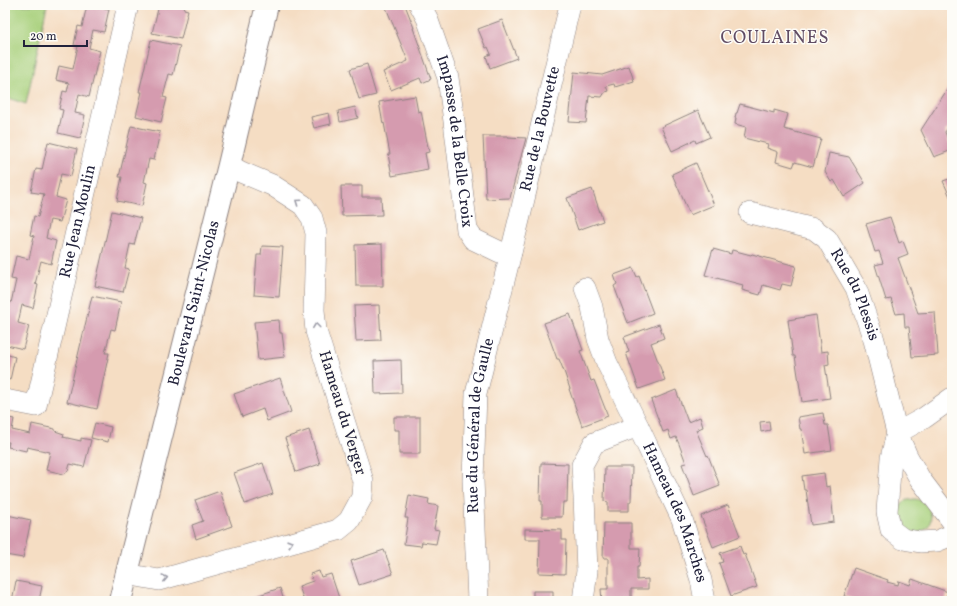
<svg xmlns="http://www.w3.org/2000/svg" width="957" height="606" font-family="Vollkorn,serif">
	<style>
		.green { fill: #a8d07b; stroke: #65795b }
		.building { fill: #d59baf }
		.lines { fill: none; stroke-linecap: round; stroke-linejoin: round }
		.minor-casing { stroke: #8c807f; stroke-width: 22 }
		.secondary-casing { stroke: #8c807f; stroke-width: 24 }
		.minor { stroke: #fff; stroke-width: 21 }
		.secondary { stroke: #fff; stroke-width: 22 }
		.oneway { stroke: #9c9ca7 }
		.labels { text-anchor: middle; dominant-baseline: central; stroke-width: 3; stroke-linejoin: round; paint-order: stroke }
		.street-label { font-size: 16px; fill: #22223b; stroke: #fdfcf7 }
		.quarter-label { font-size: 18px; letter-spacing: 1px; fill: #614c64; stroke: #fdfcf7 }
	</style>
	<rect width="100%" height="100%" fill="#fdfcf7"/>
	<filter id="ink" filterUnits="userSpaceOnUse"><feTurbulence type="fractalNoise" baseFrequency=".025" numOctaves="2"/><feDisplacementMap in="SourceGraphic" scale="8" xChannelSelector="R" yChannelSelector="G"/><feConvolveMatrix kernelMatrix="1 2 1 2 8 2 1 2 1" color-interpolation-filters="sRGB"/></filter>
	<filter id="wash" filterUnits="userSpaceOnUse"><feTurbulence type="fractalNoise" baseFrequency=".012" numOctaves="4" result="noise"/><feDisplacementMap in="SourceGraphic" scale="16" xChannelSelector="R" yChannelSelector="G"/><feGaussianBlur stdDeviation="0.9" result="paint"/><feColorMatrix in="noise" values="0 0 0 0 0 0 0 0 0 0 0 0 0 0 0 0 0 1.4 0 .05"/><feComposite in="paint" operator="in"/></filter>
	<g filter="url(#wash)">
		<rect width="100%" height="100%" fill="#f5ddc3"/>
		<path class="green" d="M5,5H47L26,104L5,97Z
			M915,499C917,499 920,500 921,501C934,507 934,527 921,532C917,533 912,533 908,533L897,521C898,507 899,500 915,499Z"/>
		<g id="blocks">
			<path class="building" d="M87,5H99V7L109,9L104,32L93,30L89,48L100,51L89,97L79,94L75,113L85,115L80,138L58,133L63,110L59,109L63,91L67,92L69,83L56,80L59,66L73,69L78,46L74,45L76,35L78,26L82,27Z
				M159,5H185L184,9L188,10L181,39L152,33Z
				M385,5H405L414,28H413L431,79L422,83L420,78L391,90L383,72L408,61Z
				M614,5H634L633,10Z
				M502,20L517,58L490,68L486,56L491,54L488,47L486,48L478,29Z
				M151,40L180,46L173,75L169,74L163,97L167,98L161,122L136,116L142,92H139Z
				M367,64L376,95L359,99L350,69Z
				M629,66L634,81L615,87L614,84L606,86L608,91L605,92L602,97L589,96L586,123L569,122L574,72L602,75Z
				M952,82V122L945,132L952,150L934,157L921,130Z
				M415,96L418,112L421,111L429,152L425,153L428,169L392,176L388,154H390L384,123L383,124L379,102Z
				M740,104L774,113V110L788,114L784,129L821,139L813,167L795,162L793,167L776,162L778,152L767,148L768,144L744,138L746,127L735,124L736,118H735L736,113H737Z
				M355,107L358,118L340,122L338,111Z
				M698,110L710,137L696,143L695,140L672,151L661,127Z
				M329,113L331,124L314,128L311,117Z
				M131,126L160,132L154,160L149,159L144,182L147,183L142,206L117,201L122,177H119Z
				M483,136H508V137L526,138L510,198L486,199Z
				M48,142L77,149L71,176L61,174L56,197L66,200L60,222L50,220L46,238L56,241L51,264L41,261L35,284L38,285L33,308L22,305L18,323L29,326L23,349L7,345L5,350V328L7,321H5V310L7,302L11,303L16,280L11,279L16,256L29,259L34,236L30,235L34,216L38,217L44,194L31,192L36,169L42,170Z
				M829,153L849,157L865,183L844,197L834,180L831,182L825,172Z
				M696,163L714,205L690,215L672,174Z
				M952,178V201L943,181Z
				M341,186H362V197H381L382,215L342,216Z
				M592,189L603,221L578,230L567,198Z
				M112,211L141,218L134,245L130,244L125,268L129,269L123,292L95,286Z
				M890,217L899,243L903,241L908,254L898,258L918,313L935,312L938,355L912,357L909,327H905L904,313L896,314L891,299L886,300L875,265L883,263L879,251L875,252L866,224Z
				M382,244L383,286H356L355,245Z
				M262,246L283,247L279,297L254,295L257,255H261Z
				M713,249L731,254L732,250L751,255L752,254L796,266L791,286L782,284L780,290L763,285L760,295L742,290L743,285L705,275Z
				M633,268L637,277L639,276L653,313L628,323L614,286L617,284L614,275Z
				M92,296L121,302L115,330L111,329L105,353H109L97,409L67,402Z
				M379,305L381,340L356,341L354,306Z
				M570,314L583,350L580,351L591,381L594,380L608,416L582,426L569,389H570L565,374L559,359H557L544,323Z
				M816,315L821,352L828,351L829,364L825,365L830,398L802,402L795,356H793L788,320Z
				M279,320L280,333H282L285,357L258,360L254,322Z
				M659,324L664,338L651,343L665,380L639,389L626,353L629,352L624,337Z
				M5,354L15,357L10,380L5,378Z
				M401,360L402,393L375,394L374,361Z
				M280,378L291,412L267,421L263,409L242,417L234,394Z
				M676,390L688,422L700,417L703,427L696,430L707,456L708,455L720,486L694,496L682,464L686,463L679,444L676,437L671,439L668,430L663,432L651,400Z
				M823,413L825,425H828L832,450L805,454L801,429H800L798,417Z
				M5,417L14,419L12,430L30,434L32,424L55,429V431L64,434L63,437L81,441V438L91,440L84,467L70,464L68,471L64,474L46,470L50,452L27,447L26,451L8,447L9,442H5Z
				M394,417H420V454H399V430H394Z
				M769,421L770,430L761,432L760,422Z
				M95,423L111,427L108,442L91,438Z
				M309,430L320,464L296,472L285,438Z
				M263,463L273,494L245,504L234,473Z
				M541,463L568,464L567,502H563L562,517H542V501H540Z
				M605,467H632L631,501L629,502V511H608V502L604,501Z
				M824,473L826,487L830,486L834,522L811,525L806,490H804L802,476Z
				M220,491L232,526L196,539L192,525L203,521L195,500Z
				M409,495L429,499L428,504L438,506L434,529L439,530L436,544L422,542L421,546L404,544L408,518H405Z
				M728,505L740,536L713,547L701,516Z
				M7,515L31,520L23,558L5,555V527Z
				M604,523H631V548H640L639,567H637V580L648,579V589H631V601H602L601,589H608V558H603Z
				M525,529L562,530V540H566L565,574L539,573L540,539H525Z
				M740,546L743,555L745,554L757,587L731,596L719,563L723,562L720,553Z
				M384,550L393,574L359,585L351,561Z
				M854,568L888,580L887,582L898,585L899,581L910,585L912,579L948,592L945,601H860L844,596Z
				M319,571L321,577L331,574L340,601H304L299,586L313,581L310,574Z
				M16,581L42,586L39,601H12Z
				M280,588L284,601H244V600Z
				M533,591H553V601H533Z"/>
		</g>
	</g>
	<g filter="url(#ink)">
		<use href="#blocks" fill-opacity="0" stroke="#8c807f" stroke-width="1"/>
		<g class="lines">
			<g class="minor-casing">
				<g id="minor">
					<path id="s1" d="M420,5L427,18L448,78L454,121L467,230L473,239L500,252H511"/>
					<path id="s2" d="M750,213L814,229L827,239L856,288L874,340L897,433L907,456L920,479L952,521"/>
					<path id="s3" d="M585,288L592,307L598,339L607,363L638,426L682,519L701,580L705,601"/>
					<path id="s4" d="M5,400L36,406L128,5"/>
					<path d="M897,433L891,458L887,512L891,530L903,539L920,542L937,541L952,535"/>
					<path d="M897,433L924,418L952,398"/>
					<path d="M126,574L159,580L338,530L349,521L362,497L363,481L316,331L314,310L316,233L312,218L303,205L272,185L241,172L229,165"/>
					<path id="s5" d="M478,601L473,480L476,394L520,216L570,5"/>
					<path d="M583,601L587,571L584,497L582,465L594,443L638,426"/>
				</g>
			</g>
			<g class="secondary-casing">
				<g id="secondary">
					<path id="s6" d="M120,601L229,165L267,5"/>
				</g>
			</g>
			<use href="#minor" class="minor"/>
			<use href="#secondary" class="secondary"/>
		</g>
		<defs><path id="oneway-chevron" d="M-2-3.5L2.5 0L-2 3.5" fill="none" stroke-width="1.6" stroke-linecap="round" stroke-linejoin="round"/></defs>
		<g class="oneway">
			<use href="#oneway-chevron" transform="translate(298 202) rotate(-145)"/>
			<use href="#oneway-chevron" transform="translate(316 326) rotate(-97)"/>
			<use href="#oneway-chevron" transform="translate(290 543) rotate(-16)"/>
			<use href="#oneway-chevron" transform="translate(165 578) rotate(-13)"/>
		</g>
	</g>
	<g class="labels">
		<g class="street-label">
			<text stroke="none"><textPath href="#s5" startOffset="480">Rue de la Bouvette</textPath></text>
			<text stroke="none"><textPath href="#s1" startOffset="142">Impasse de la Belle Croix</textPath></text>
			<text stroke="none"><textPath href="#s4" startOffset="221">Rue Jean Moulin</textPath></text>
			<text stroke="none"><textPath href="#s2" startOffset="145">Rue du Plessis</textPath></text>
			<text stroke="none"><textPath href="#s6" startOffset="307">Boulevard Saint-Nicolas</textPath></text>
			<text transform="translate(342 413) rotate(73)">Hameau du Verger</text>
			<text stroke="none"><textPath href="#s5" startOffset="176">Rue du Général de Gaulle</textPath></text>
			<text stroke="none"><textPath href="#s3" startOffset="243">Hameau des Marches</textPath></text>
		</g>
		<g class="quarter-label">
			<text x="775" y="38">COULAINES</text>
		</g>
	</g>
	<rect width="957" height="606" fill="none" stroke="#fdfcf7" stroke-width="20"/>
	<path d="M24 40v6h63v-6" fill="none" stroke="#22223b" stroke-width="2"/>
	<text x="30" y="40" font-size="12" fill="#22223b" stroke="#fdfcf7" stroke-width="3" paint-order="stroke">20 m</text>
</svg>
